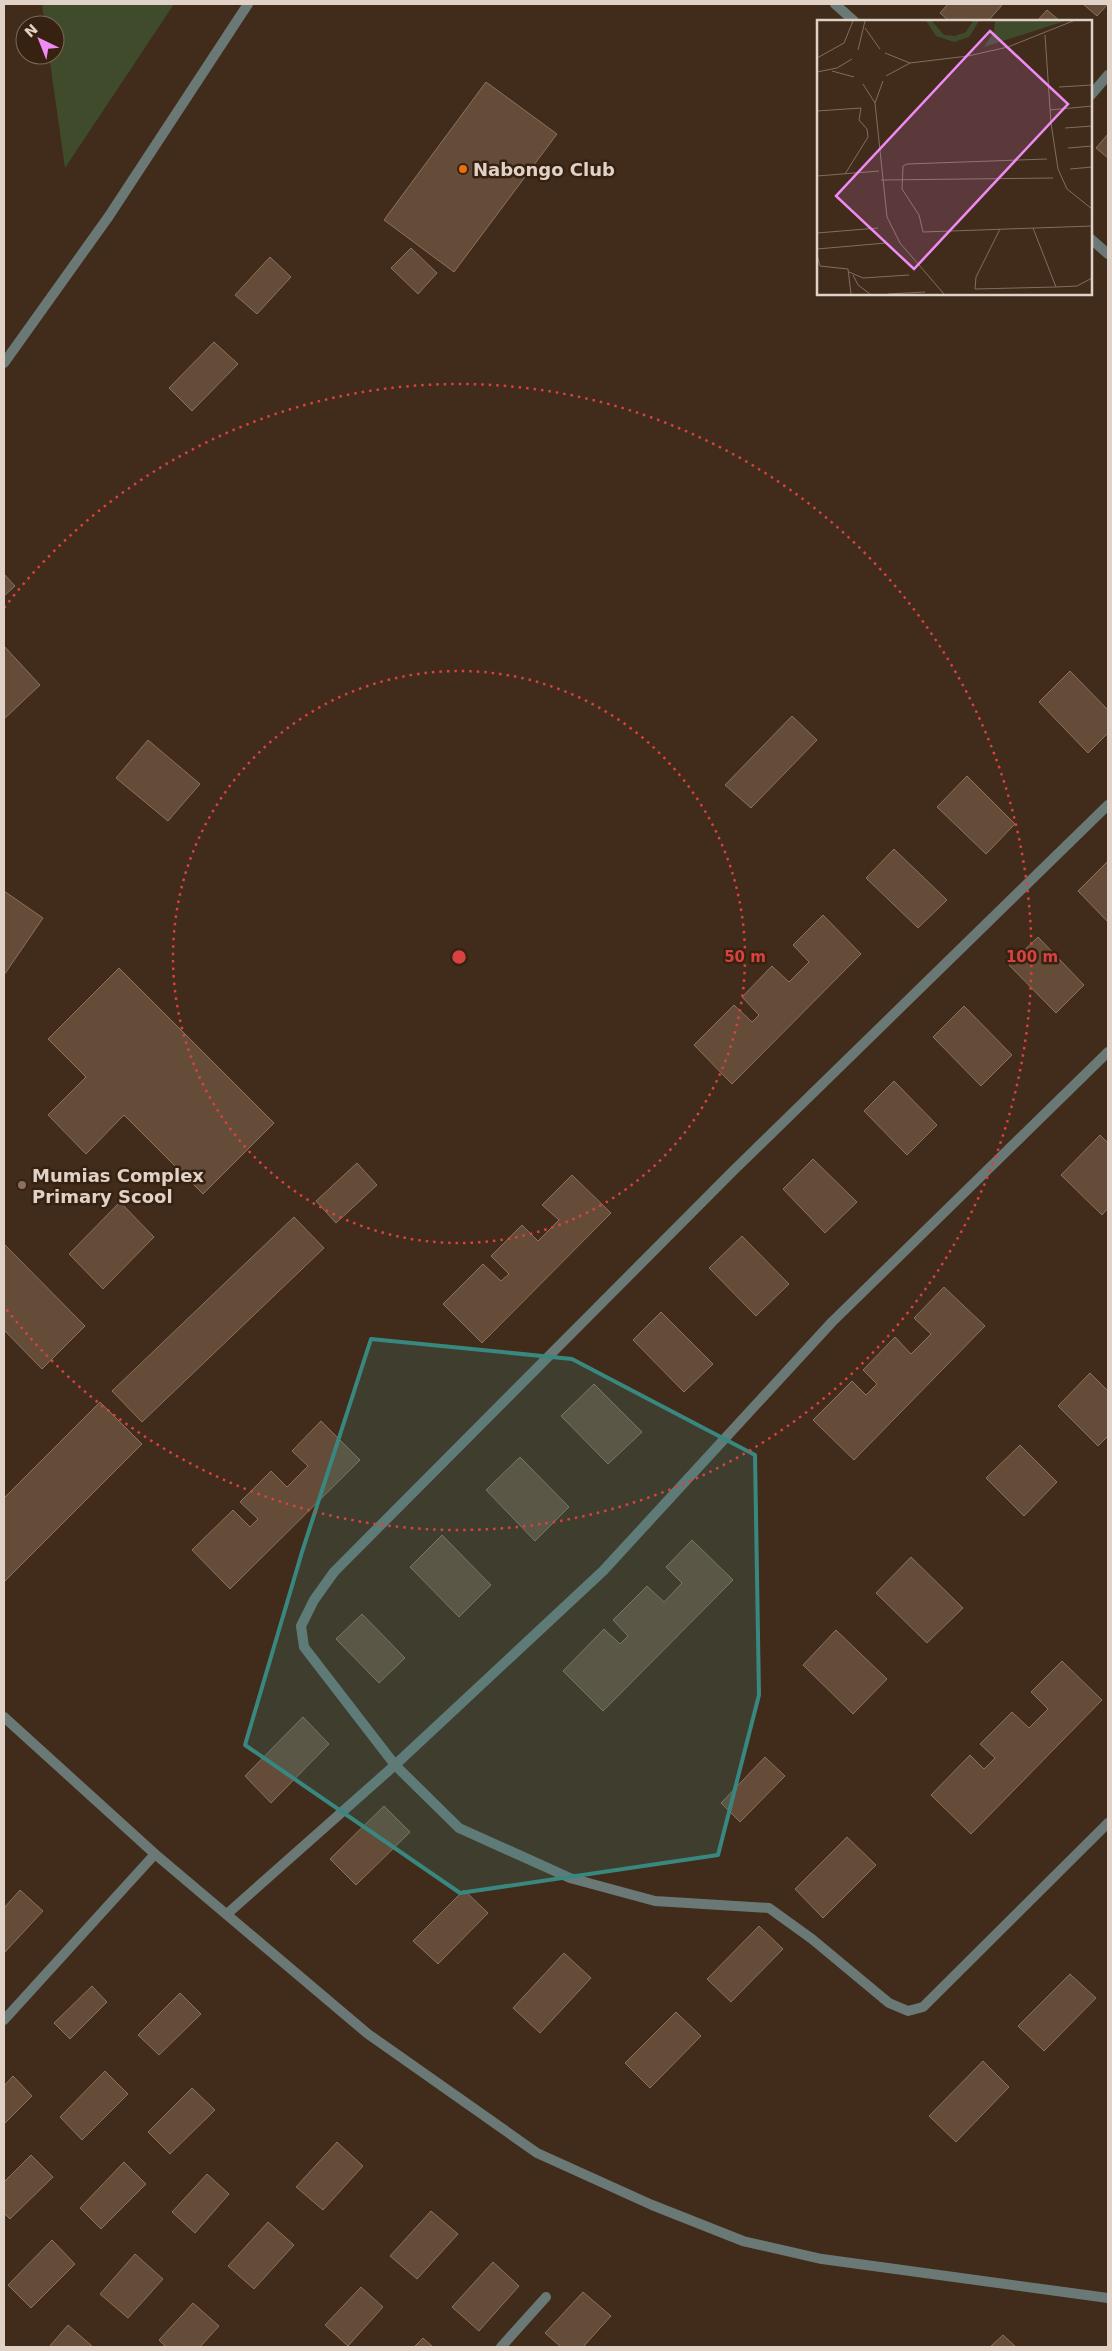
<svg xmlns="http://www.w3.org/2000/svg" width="1112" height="2351" font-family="'DejaVu Sans',sans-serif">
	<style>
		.green { fill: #404b2c }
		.building { fill: #644c39; stroke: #8c725f }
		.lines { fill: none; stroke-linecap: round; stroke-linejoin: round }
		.street { stroke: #6a7976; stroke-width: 10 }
		.marked { fill: #398880; fill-opacity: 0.2; stroke: #398880; stroke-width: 4; stroke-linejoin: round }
		.ring { fill: none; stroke: #d84240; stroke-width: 2.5; stroke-dasharray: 2.5 5 }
		.food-dot { fill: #e8710a; stroke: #372110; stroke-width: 2 }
		.education-dot { fill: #8d6e63; stroke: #372110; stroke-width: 2 }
		.labels { text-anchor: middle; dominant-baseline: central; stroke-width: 5; stroke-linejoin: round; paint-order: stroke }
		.poi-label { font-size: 18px; font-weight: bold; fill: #e1d2c8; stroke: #372110; text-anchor: start }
		.inset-road { fill: none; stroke: #816e60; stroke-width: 1 }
		.view { fill: #f08bf5; fill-opacity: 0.15; stroke: #f08bf5; stroke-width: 2.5 }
		.inset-edge { fill: none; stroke: #e1d2c8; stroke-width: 2.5 }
		.centre { fill: #d84240; stroke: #372110; stroke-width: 2.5 }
		.ring-label { font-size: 15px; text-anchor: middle; font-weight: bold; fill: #d84240; stroke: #372110; stroke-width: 5; stroke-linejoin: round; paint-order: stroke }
	</style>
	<rect width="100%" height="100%" fill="#412b1a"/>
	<path class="green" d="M42,4H174L65,168L49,55H55V25H45Z"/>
	<path class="building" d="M948,4H1003L988,21H949L940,13Z
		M1083,4H1108L1097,16Z
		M1047,10L1060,21H1037Z
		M486,82L557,134L454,272L384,220Z
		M1108,134V158L1096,148Z
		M411,248L437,273L418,294L391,268Z
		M270,257L291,277L257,314L235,295Z
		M214,342L238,364L192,411L169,388Z
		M4,574L15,586L4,596Z
		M4,646L40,685L4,719Z
		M1070,671L1108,710V733L1088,753L1039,702Z
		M792,716L817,740L751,808L725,785Z
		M148,740L200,784L168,821L116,778Z
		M967,776L1015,824L986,854L937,807Z
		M894,849L947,900L918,928L866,878Z
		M1108,861V922L1078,891Z
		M4,891L43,918L4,975Z
		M823,915L861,954L732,1084L694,1045L734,1005L752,1022L759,1015L742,997L772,966L789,982L809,962L793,945Z
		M1038,937L1084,985L1056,1013L1009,965Z
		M119,968L274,1123L203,1194L124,1115L86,1154L48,1115L86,1077L48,1039Z
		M964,1006L1012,1055L981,1086L933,1037Z
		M894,1081L937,1125L907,1155L864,1111Z
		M1100,1135L1108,1143V1208L1102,1215L1061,1175Z
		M813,1159L857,1202L825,1233L783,1189Z
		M357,1163L377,1185L336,1223L316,1201Z
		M572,1175L611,1213L482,1343L443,1304L483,1264L501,1281L509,1274L491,1256L522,1225L538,1241L559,1220L542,1205Z
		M120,1202L154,1237L103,1289L69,1254Z
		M294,1217L324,1248L142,1422L112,1391Z
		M742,1236L789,1284L756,1316L709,1268Z
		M4,1244L85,1326L42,1369L4,1330Z
		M944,1287L985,1326L854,1460L813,1420L852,1381L866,1395L877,1384L863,1370L895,1337L911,1354L931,1334L914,1318Z
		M661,1312L713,1364L684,1392L633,1340Z
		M1090,1373L1108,1391V1436L1098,1446L1058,1406Z
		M594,1384L642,1432L608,1464L561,1416Z
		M100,1402L142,1444L4,1582V1498Z
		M321,1421L360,1460L230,1589L192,1550L233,1510L250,1527L258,1519L240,1502L271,1471L287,1487L308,1466L292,1451Z
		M1020,1445L1057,1482L1024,1516L986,1478Z
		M520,1457L569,1507L535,1541L486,1490Z
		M442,1535L491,1585L459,1617L410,1567Z
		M692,1540L733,1580L603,1711L563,1671L604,1629L620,1644L628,1636L613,1620L647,1586L664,1602L682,1583L666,1567Z
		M911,1557L963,1608L927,1643L876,1593Z
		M362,1614L405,1658L379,1683L336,1639Z
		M836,1630L887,1679L853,1714L803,1665Z
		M1062,1661L1102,1700L971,1834L931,1795L970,1755L984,1769L995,1758L980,1744L1012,1712L1029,1728L1048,1709L1031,1692Z
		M303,1717L329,1744L271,1803L245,1776Z
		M765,1757L785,1776L740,1822L721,1803Z
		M384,1806L410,1832L356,1885L330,1859Z
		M847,1837L876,1865L823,1918L795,1889Z
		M20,1890L43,1911L4,1953V1908Z
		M464,1890L488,1913L438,1964L413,1941Z
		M759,1926L783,1949L731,2002L707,1979Z
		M564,1953L591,1978L540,2033L513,2008Z
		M1070,1974L1096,1998L1044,2051L1018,2026Z
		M92,1986L107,2002L70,2039L54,2023Z
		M180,1993L201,2014L159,2055L138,2035Z
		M676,2012L701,2036L650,2088L625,2063Z
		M983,2061L1009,2087L956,2142L929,2116Z
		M105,2071L128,2094L82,2140L60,2117Z
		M13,2076L32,2096L4,2124V2086Z
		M192,2088L215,2110L170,2154L148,2132Z
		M337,2142L363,2166L323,2210L296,2187Z
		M31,2155L53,2177L10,2219L4,2213V2182Z
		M124,2162L146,2184L101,2229L80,2208Z
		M207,2174L229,2194L195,2233L172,2212Z
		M431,2211L458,2234L417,2279L390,2256Z
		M268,2222L294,2245L254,2289L228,2266Z
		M52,2240L75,2264L31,2308L8,2285Z
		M135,2254L163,2279L128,2318L100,2294Z
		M493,2262L519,2286L479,2331L452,2307Z
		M361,2287L383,2307L348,2346L325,2325Z
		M583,2292L611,2316L583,2347H561L545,2333Z
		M193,2303L219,2326L200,2347H166L159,2340Z
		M68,2325L93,2347H49Z
		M1003,2335L1016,2347H990Z
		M423,2338L433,2347H414Z"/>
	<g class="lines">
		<path class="street" d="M835,4L854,21
			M1091,95L1108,75
			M1091,239L1108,254
			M4,363L109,216L248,4
			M1108,805L733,1171L334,1572L314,1600L301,1626L304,1647L395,1765L459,1828L570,1878L655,1901L769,1908L812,1939L889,2003L908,2011L923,2007L1108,1823
			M4,1717L155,1854L368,2034L537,2153L652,2205L743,2241L822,2259L1108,2298
			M227,1914L395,1765L603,1571L832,1322L1108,1052
			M4,2020L155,1854
			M501,2347L546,2297"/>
	</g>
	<path class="marked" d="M371,1339L572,1359L755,1455L759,1695L718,1855L460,1893L245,1745L302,1552Z"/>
	<g class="ring">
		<circle cx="459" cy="957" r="286"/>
		<path d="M4 608A573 573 0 1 1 4 1306"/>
	</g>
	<circle class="food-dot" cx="463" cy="169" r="5"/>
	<circle class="education-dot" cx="22" cy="1185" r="5"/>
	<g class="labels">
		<g class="poi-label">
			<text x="473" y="169">Nabongo Club</text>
			<text x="32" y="1175">Mumias Complex<tspan x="32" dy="21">Primary Scool</tspan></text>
		</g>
	</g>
	<g transform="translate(817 20)">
		<rect width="275" height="275" fill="#412b1a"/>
		<path d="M109,1H115L127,15L138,16L149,12L156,1H162L152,17L137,22L119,16ZM178,1H248L167,27L177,12Z" fill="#404b2c"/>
		<path class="inset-road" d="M48,8L63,29M228,15L234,103L241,149L250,169L275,189M41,30L48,1M68,33L93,43M0,38L27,23L36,1M15,51L37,57M0,52L20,48L35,39M69,56L93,43L151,36L191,27L256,1M46,64L58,83L70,197L83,223L127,274M242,67L275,65M58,83L66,61M233,90L275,86M0,91L44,88L42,100L50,109L51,117L28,154M248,108L275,106M251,128L275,126M230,139L90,144L86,146L85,169L102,195L106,212L275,206M253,149L275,147M0,156L62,151M64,160L236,158M216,208L239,267L260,266L275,258M183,209L159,257L158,269L239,267M0,213L61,208M0,229L69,223M0,235L3,246L31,249L34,274M32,252L46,258L92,255M36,255L41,265L53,274M71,274L108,272"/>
		<path class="view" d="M173,11L251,84L97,249L19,176Z"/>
		<rect width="275" height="275" class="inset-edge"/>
	</g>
	<circle cx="459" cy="957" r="8" class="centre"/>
	<g class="ring-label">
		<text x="745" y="962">50 m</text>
		<text x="1032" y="962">100 m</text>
	</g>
	<rect width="1112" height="2351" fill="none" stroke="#e1d2c8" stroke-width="10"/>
	<g transform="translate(40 40) rotate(317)"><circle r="24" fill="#372110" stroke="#7b685a"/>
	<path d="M0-4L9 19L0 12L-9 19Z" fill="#f08bf5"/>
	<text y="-8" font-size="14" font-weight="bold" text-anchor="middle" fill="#e1d2c8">N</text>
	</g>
</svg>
